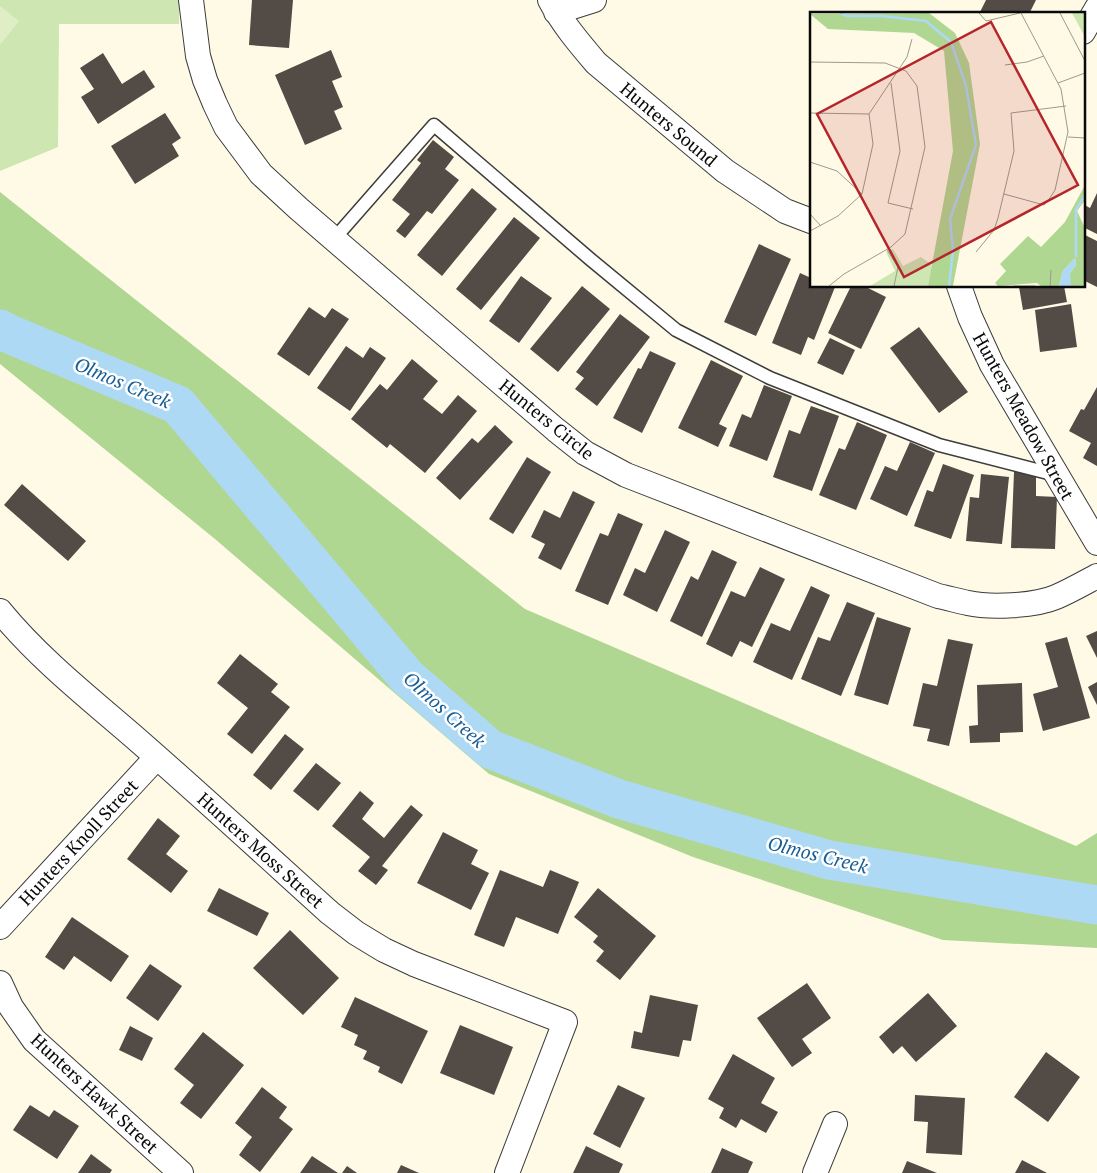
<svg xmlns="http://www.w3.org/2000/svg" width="1097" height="1173" font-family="'PT Serif',serif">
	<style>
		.green { fill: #cde6b2 }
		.forest { fill: #b0d792 }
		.pitch { fill: #dfeec4 }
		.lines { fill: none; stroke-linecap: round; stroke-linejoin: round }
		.river { stroke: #add9f4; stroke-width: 39 }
		.building { fill: #524b46 }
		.lane-casing { stroke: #3c3c3c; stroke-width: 15 }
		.street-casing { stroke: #3c3c3c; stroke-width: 26 }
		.lane { stroke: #fff; stroke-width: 12 }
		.street { stroke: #fff; stroke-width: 24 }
		.labels { text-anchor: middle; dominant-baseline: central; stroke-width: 5; stroke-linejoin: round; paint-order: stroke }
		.street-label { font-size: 18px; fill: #090909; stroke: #fff }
		.water-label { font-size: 19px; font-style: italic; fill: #185e96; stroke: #fff }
		.inset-river { fill: none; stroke: #add9f4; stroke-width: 2.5 }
		.inset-road { fill: none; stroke: #9d9a8e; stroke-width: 1 }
		.view { fill: #b5262c; fill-opacity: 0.15; stroke: #b5262c; stroke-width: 2.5 }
		.inset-edge { fill: none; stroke: #090909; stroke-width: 2.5 }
	</style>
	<rect width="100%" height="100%" fill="#fffae6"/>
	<path class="green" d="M0,0H179V24H59L58,147L0,171Z"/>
	<path class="forest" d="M0,192L525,609L1076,846L1097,833V948L943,940L693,857L489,774L215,539L0,364Z"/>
	<path class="pitch" d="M0,6L19,21L0,45Z"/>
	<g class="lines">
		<path class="river" d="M0,329L7,333L178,405L407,677L490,749L619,799L829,860L1097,905"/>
	</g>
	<path class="building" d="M252,0H293L289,48L249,45Z
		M986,0H1036L1029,14H979Z
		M331,50L342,77L332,81L343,107L334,111L342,129L305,145L275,75Z
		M103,53L122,84L144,70L155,87L98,124L81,97L94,89L80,68Z
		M165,113L181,138L172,144L179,156L135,184L111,146Z
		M433,140L454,157L445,169L459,180L432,214L427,211L405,238L396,231L410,214L392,200L421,163L417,160Z
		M472,188L497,209L442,276L417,255Z
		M1097,193V234L1083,227V204L1090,208Z
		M514,217L540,238L481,310L456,289Z
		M1083,234L1097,241V287L1083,280Z
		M759,244L791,259L756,336L724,322Z
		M800,273L811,278V286L835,287L814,340L808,337L801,355L772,343Z
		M521,276L552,298L519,343L489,321Z
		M582,286L610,309L558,372L530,349Z
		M851,286H864L886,297L861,349L828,333Z
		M1022,286H1064L1067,302L1023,310L1019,287Z
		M1071,304L1077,347L1040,352L1035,310Z
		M309,307L325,318L332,308L349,319L309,376L277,354Z
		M620,314L650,337L597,406L575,389L584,378L576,372Z
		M919,327L968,392L939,413L890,348Z
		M830,338L855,350L843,375L817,363Z
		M346,346L363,358L370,347L386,358L350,411L317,388Z
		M650,351L676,363L642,433L613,418L638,368L641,369Z
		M412,359L438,381L423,399L442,414L458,395L477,411L425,473L390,444L387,448L351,419L380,384L387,390Z
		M711,360L743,376L719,424L727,428L718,447L678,428Z
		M764,385L792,396L767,461L729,446L742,414L751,418Z
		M1097,387V466L1083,458L1091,443L1069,431L1081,409L1084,410Z
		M811,406L839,416L812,491L773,477L789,430L800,434Z
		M857,422L887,435L856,510L819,495L839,448L845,450Z
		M495,425L513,442L460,500L436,478L472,438L478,443Z
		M910,442L935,453L907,516L870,499L885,466L897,471Z
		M527,457L551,472L513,534L489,519Z
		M943,464L974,475L951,539L914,526L927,490L933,492Z
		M1014,472H1036V496L1057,497L1055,549L1011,548Z
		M981,474L1009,477L1002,544L966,541L970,497L979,498Z
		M22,484L86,541L68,561L4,505Z
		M573,491L595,502L561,570L538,558L545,544L531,537L544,510L560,518Z
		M618,513L643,524L608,605L575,591L600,533L608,536Z
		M665,530L690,542L657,612L623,595L635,568L645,573Z
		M712,550L737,562L702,637L670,621L691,576L698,580Z
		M760,567L785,579L752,647L740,641L732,657L706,644L731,591L745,597Z
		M811,586L830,595L792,680L753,662L771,623L790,631Z
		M847,602L875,613L841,696L801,679L818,637L830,641Z
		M877,617L911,628L888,705L854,695Z
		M1097,631V658L1086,636Z
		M1067,637L1090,718L1043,731L1033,694L1058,687L1045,643Z
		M948,639L973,644L949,746L927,741L930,729L913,726L923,683L937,686Z
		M240,654L278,684L271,692L290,707L252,754L227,734L248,708L217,683Z
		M1097,682V705L1088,687Z
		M1022,683L1023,732L1000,733V742L970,743L969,726L978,725L977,685Z
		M285,734L304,749L271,790L253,775Z
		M316,763L341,783L318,811L293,791Z
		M360,791L374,803L362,819L384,838L411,805L423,815L382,866L388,870L376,885L358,871L370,857L332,826Z
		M158,818L180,836L166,854L188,871L171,893L127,859Z
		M443,832L478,850L471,864L489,873L471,910L417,883Z
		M500,870L543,887L550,870L579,882L558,934L516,917L504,947L474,935Z
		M219,888L269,913L257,936L207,911Z
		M598,888L656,936L620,980L596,961L604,951L593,942L598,936L574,917Z
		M72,917L129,956L111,982L74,956L64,970L45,957Z
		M290,930L339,978L303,1015L253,968Z
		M150,964L182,986L158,1021L126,998Z
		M807,983L831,1018L802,1039L812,1053L792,1067L757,1018Z
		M928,993L957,1026L916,1062L902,1046L893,1054L879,1037Z
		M650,995L698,1005L691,1041L683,1040L679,1057L631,1048L634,1031L642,1033Z
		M355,997L428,1031L402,1084L378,1072L380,1067L363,1059L367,1051L354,1045L358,1035L341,1027Z
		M460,1025L513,1047L494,1095L440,1073Z
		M130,1026L153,1038L142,1061L119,1050Z
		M203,1032L244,1065L201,1119L180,1103L194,1085L174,1069Z
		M1046,1052L1080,1077L1048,1122L1014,1097Z
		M733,1054L775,1078L761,1103L778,1112L766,1133L741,1119L736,1128L719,1118L724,1108L708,1099Z
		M618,1085L645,1098L620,1148L593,1134Z
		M262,1087L287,1107L279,1118L293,1129L260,1172L239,1155L252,1137L235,1123Z
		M915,1095L965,1098L962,1155L926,1153L928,1122L914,1121Z
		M30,1105L49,1117L54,1110L79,1126L57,1159L13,1130Z
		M586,1146L623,1164L619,1173H573Z
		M722,1148L753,1162L748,1173H711Z
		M91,1154L112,1170L110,1173H78Z
		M312,1156L338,1173H300Z
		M1022,1160L1047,1173H1015Z
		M907,1161L937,1173H902Z
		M401,1165L419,1173H397Z
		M347,1166L357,1173H342Z"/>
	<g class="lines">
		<g class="lane-casing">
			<path id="lane" d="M334,239L434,125L590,259L676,330L770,378L939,445L1056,475"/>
		</g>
		<g class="street-casing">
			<path id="street" d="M191,0L198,56L205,80L215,104L226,127L261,174L299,209L556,430L585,453L626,475L938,596C948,598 958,601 968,603C990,608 1035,606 1056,597C1070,591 1084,583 1097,576
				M550,0C562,23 579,43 596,63L725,171L785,211L811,221
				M556,12L594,0
				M1083,32L1097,8
				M959,286L970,317L992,365L1097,543
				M0,611C41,661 93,701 141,743C205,799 267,856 330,913L356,933L384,950L414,964L565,1022L507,1173
				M0,927L157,757
				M0,983L11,1007L34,1040L181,1173
				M815,1173L835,1124"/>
		</g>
		<use href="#lane" class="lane"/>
		<use href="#street" class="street"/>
	</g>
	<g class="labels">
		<g class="street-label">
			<text transform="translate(669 124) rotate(40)">Hunters Sound</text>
			<text transform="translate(1024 416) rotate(61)">Hunters Meadow Street</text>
			<text transform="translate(547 419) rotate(39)">Hunters Circle</text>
			<text transform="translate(78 842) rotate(-47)">Hunters Knoll Street</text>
			<text transform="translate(261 850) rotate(42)">Hunters Moss Street</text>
			<text transform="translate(95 1093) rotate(43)">Hunters Hawk Street</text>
		</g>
		<g class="water-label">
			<text transform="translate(123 382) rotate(23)">Olmos Creek</text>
			<text transform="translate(445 709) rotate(42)">Olmos Creek</text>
			<text transform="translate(818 854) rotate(14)">Olmos Creek</text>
		</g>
	</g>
	<g transform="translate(810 12)">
		<rect width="275" height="275" fill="#fffae6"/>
		<path d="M262,1H275V25ZM83,237L93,254L111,245L122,253L118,274H60L85,259L76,240Z" fill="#cde6b2"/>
		<path d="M119,1L145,21L159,51L170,132L143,274H118L143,139L134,39L104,21L18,17L0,2ZM275,173V188L267,199L275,216V274H260V261L266,253L265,246L253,259L249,274H231L227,271L188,274L185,271L196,259L190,252L218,224L231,235L255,210Z" fill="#b0d792"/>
		<path d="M265,246L266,253L260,261L261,274H249L253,259Z" fill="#add9f4"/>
		<path class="inset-river" d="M30,1L37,4H72L116,9L141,30L156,74L166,133L140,207L143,238L139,274M266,245V197L275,184"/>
		<path class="inset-road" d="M169,1L176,9L210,1M250,1L275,49M0,50L75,51L96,59L107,74L115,135L95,222L81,235L34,262L19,274M195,53L217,50L234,44M81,71L90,139L78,191L103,197M248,71L275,61M0,101L59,102M59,102L97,45L102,27M258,125L275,126M0,150L27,159L52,182M194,182L234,193L238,189L245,178L258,120L251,77L211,1M0,202L11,214M0,219L28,204L52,182L63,132L59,102M77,238L88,255L84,274M166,240L184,218L188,206L204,139L201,101L256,94M204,274H225M240,274L241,258"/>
		<path class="view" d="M181,10L268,173L94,265L7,102Z"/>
		<rect width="275" height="275" class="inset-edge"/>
	</g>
</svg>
